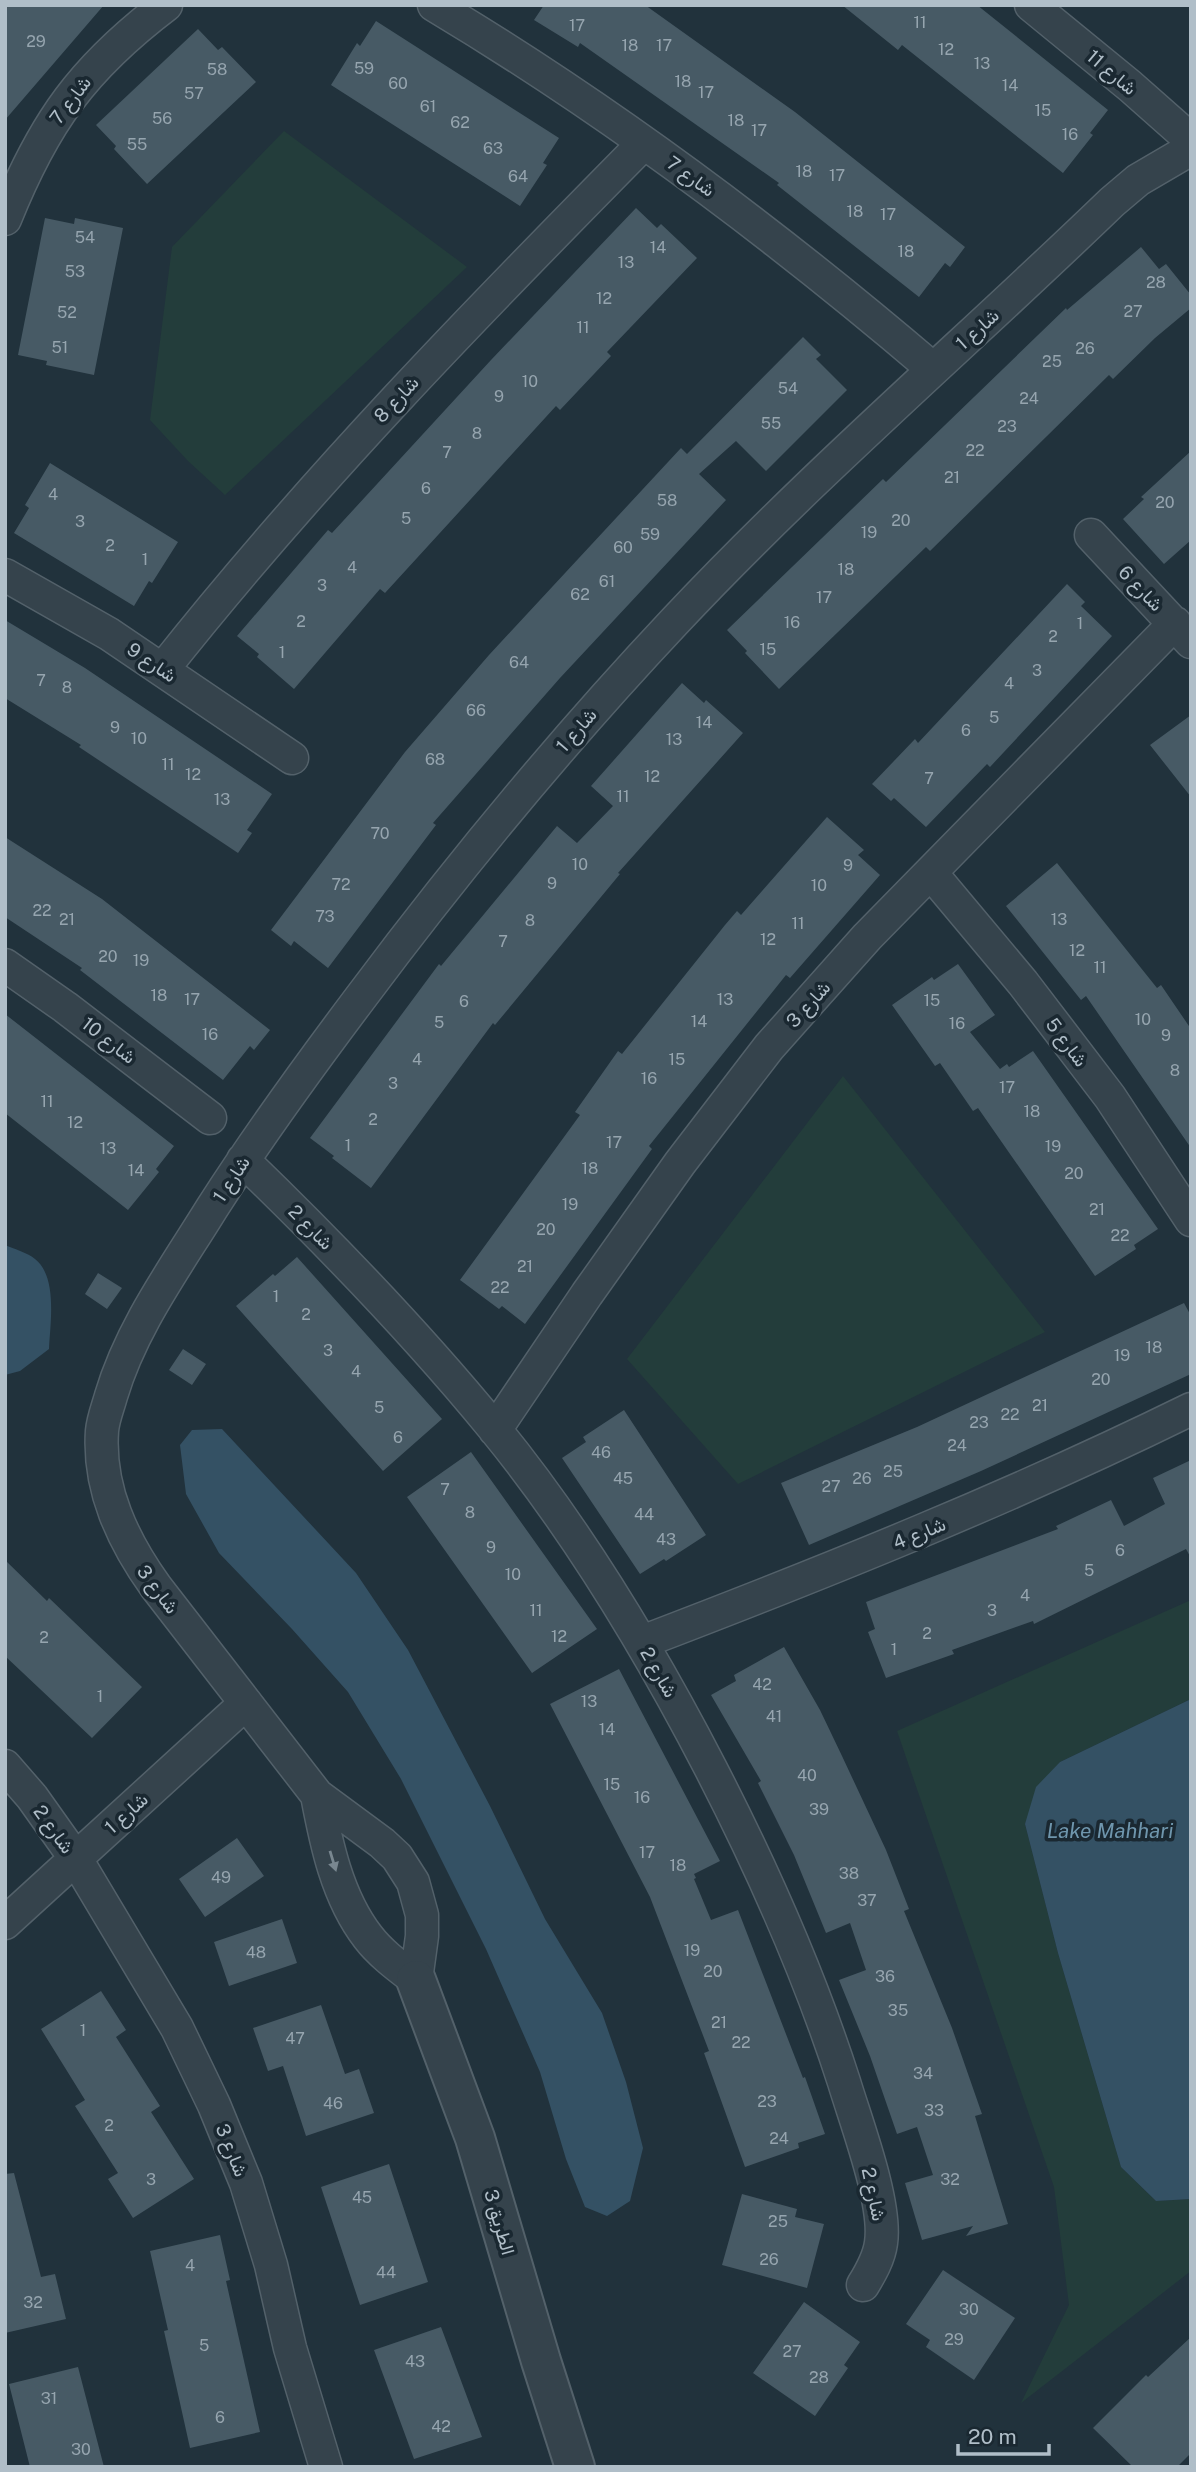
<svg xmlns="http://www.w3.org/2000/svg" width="1196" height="2472" font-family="'Public Sans',Vazirmatn,sans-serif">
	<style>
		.green { fill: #233d3b }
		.water { fill: #345164 }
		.building { fill: #475a65 }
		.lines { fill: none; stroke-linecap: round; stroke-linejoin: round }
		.minor-casing { stroke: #53616a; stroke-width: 35 }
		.tertiary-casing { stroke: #53616a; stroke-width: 42 }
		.minor { stroke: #35434c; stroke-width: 32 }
		.tertiary { stroke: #35434c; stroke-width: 38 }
		.oneway { fill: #798790 }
		.labels { text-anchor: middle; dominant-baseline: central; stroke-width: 7; stroke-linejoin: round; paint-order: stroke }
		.number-label { font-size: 16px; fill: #96a5af }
		.street-label { font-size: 19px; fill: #b0bec8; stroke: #1a2831 }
		.water-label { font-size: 21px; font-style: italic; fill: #6f96ad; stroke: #1a2831 }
	</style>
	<rect width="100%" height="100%" fill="#21323c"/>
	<path class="green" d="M284,131L467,267L225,495L188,461L150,420L172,247Z
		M843,1076L1045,1332L738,1484L627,1359Z
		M1191,1600V1699L1060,1762L1025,1824L1058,1953L1121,2167L1156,2201L1191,2199V2271L1021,2403L1069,2305L1054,2187L897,1731Z"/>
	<path class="water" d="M5,1245C14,1249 28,1253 35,1259C58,1277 50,1324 49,1349L20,1371L5,1375Z
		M222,1429L356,1573L408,1650L490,1806L545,1919L602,2013L626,2082L643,2148L630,2201L607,2216L585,2207L566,2159L540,2072L486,1949L401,1779L348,1692L292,1629L219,1553L186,1494L180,1445L192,1430Z
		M1191,1699V2199L1156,2201L1121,2167L1058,1953L1025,1824L1036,1787L1060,1762Z"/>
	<path class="building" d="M5,5H104L5,120Z
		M544,5H645L795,112L965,247L950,267L945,263L919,297L777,185L779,183L580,43L578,47L534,20Z
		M842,5H977L1108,110L1090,133L1093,135L1063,173L902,45L898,50Z
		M376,21L559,138L543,163L547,165L520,206L331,85L357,43L360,46Z
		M198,29L218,50L222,47L256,82L147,184L114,149L116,146L96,125Z
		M636,208L657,228L661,224L697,258L607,352L611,356L560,410L556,406L385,593L380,589L294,689L257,657L259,654L237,636L328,530L332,533L491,360Z
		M45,218L74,224L75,218L123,228L94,375L46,365L47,361L18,355Z
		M1141,247L1159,269L1166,264L1191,295V308L1155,338L1113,379L1109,375L930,551L926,547L779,689L745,653L747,651L727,630L883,479L886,482L1066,308L1067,310Z
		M803,337L821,355L816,359L847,390L766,471L736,441L699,474L726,500L560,678L433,823L436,825L328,968L294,941L291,946L271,930L405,752L489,655L681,448L687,454Z
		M1191,451V540L1164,564L1123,519L1144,499L1141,497Z
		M50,463L178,542L152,583L149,581L134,606L14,533L29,508L25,505Z
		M1067,584L1085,602L1081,606L1112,636L990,767L987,764L926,827L894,798L891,801L872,784L915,739L918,743Z
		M5,620L85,668L272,794L247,830L252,833L238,853L79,747L81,745L5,698Z
		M682,683L704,703L706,700L743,733L618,873L620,874L495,1025L493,1023L371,1188L332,1158L334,1156L310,1138L439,964L441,966L557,826L577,843L613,806L591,786Z
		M1191,715V797L1150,745Z
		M827,817L864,850L858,855L880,875L790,978L786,975L649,1146L652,1149L525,1324L502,1306L499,1309L460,1280L580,1115L575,1112L618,1051L622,1054L725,925L737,911L741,915Z
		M5,837L102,899L270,1030L254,1050L250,1046L223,1080L80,970L82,968L5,917Z
		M1057,863L1157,988L1161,985L1191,1029V1148L1086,996L1081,1000L1006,906Z
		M958,964L995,1015L970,1032L1000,1069L1007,1064L1009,1067L1033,1051L1158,1229L1134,1245L1136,1249L1095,1276L978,1108L973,1111L940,1063L935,1066L892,1005L932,977L934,980Z
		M5,1014L174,1146L156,1169L159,1172L128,1210L5,1113Z
		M297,1257L442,1419L383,1471L236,1306L273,1274L275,1276Z
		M98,1273L122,1288L107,1309L85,1294Z
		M1184,1303L1191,1316V1374L981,1471L809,1545L781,1483L917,1427Z
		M183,1349L206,1364L192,1385L169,1370Z
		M624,1410L706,1535L666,1561L664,1559L640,1574L562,1458L586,1442L583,1437Z
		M471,1452L597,1629L532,1673L407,1497Z
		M1191,1460V1558L1186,1549L1034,1624L1033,1621L952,1650L954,1654L886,1678L868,1632L875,1629L866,1602L1058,1529L1056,1526L1111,1500L1124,1526L1165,1504L1153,1478Z
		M5,1560L47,1601L49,1598L142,1687L92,1738L5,1656Z
		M784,1647L820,1710L842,1756L886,1850L909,1909L904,1911L952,2028L982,2114L975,2116L1008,2224L966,2236L973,2226L922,2240L905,2183L933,2175L917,2127L897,2134L870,2056L839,1980L866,1970L850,1923L826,1933L794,1855L758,1783L761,1781L711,1695L736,1681L734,1675Z
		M619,1669L720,1861L694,1874L696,1878L694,1879L711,1920L738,1910L803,2078L805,2077L825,2134L798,2143L799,2148L745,2167L704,2053L709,2051L650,1897L550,1704Z
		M237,1838L264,1876L205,1917L179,1879Z
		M282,1919L297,1963L229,1986L214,1942Z
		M101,1991L126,2030L116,2037L160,2106L151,2112L194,2179L133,2218L108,2179L118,2173L75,2106L85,2100L41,2029Z
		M321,2005L345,2074L359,2069L374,2113L306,2136L283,2066L268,2071L253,2028Z
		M389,2164L428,2282L360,2305L321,2187Z
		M14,2173L41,2277L55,2274L66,2319L5,2333V2174Z
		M742,2194L797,2209L795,2217L824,2224L807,2288L722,2265Z
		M220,2235L230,2280L226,2281L260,2432L190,2448L164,2331L168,2330L150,2251Z
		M943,2270L1015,2318L974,2380L926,2347L930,2340L906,2324Z
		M804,2302L860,2342L844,2365L848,2368L815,2416L753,2373Z
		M441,2327L482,2437L414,2459L374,2350Z
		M1191,2337V2453L1177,2467H1133L1093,2428L1146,2375L1148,2377Z
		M78,2367L104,2467H30L9,2384Z"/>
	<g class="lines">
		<g class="minor-casing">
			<path id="minor" d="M434,5C611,111 776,235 933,369
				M1031,5L1130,86L1191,140
				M5,219C44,122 83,68 166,5
				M1091,535L1191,642
				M5,575L109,634L292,758
				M163,669C311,482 477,312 644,143
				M931,873L1023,983L1110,1097L1191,1220
				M5,965L65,1007L210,1118
				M243,1160C331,1245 416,1333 493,1427C579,1532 649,1649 711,1769C763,1870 809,1973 844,2082C856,2122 887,2203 881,2243C879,2258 871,2272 863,2285
				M495,1430L587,1294L680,1163L769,1047L867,937L1175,623
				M642,1642C828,1571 1012,1497 1191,1409
				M5,1766L32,1797L76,1859L177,2028L214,2105L246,2183L271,2265L290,2348L326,2467
				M317,1795C326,1843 337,1897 368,1937C381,1954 399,1967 416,1980L422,1936V1915L413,1882L397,1857L382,1843L317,1795L156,1587C123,1541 98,1489 102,1431C103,1419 108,1407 111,1396C131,1328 175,1268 212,1208C258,1136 309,1066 361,997C459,866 563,740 675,621C813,474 967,342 1112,202L1138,180L1191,149
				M5,1923L246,1703"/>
		</g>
		<g class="tertiary-casing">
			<path id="tertiary" d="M416,1980L475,2138L541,2361L575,2467"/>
		</g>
		<use href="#minor" class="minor"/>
		<use href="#tertiary" class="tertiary"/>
	</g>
	<defs><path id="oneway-solid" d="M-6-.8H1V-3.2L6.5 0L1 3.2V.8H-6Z" transform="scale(1.75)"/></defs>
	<use class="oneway" href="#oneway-solid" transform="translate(333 1861) rotate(73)"/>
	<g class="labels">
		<g class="number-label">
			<text x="920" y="22">11</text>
			<text x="577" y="25">17</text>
			<text x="36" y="41">29</text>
			<text x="630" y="45">18</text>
			<text x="664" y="45">17</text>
			<text x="946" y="49">12</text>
			<text x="982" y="63">13</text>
			<text x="364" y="68">59</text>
			<text x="217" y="69">58</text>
			<text x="683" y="81">18</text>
			<text x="398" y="83">60</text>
			<text x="1010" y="85">14</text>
			<text x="706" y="92">17</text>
			<text x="194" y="93">57</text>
			<text x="428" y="106">61</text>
			<text x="1043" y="110">15</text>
			<text x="162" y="118">56</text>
			<text x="736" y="120">18</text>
			<text x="460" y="122">62</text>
			<text x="759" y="130">17</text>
			<text x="1070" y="134">16</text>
			<text x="137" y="144">55</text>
			<text x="493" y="148">63</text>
			<text x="804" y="171">18</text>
			<text x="837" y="175">17</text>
			<text x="518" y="176">64</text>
			<text x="855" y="211">18</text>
			<text x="888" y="214">17</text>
			<text x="85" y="237">54</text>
			<text x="658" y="247">14</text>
			<text x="906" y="251">18</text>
			<text x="626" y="262">13</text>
			<text x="75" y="271">53</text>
			<text x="1156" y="282">28</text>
			<text x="604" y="298">12</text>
			<text x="1133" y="311">27</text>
			<text x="67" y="312">52</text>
			<text x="583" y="327">11</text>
			<text x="60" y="347">51</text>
			<text x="1085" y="348">26</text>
			<text x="1052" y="361">25</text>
			<text x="530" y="381">10</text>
			<text x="788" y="388">54</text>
			<text x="499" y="396">9</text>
			<text x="1029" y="398">24</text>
			<text x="771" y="423">55</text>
			<text x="1007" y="426">23</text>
			<text x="477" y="433">8</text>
			<text x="975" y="450">22</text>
			<text x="447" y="452">7</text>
			<text x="952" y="477">21</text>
			<text x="426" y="488">6</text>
			<text x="53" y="494">4</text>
			<text x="667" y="500">58</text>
			<text x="1165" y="502">20</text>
			<text x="406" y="518">5</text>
			<text x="901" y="520">20</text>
			<text x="80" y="521">3</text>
			<text x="869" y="532">19</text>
			<text x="650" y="534">59</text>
			<text x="110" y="545">2</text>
			<text x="623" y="547">60</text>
			<text x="145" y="559">1</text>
			<text x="352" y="567">4</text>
			<text x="846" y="569">18</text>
			<text x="607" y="581">61</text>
			<text x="322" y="585">3</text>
			<text x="580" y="594">62</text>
			<text x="824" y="597">17</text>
			<text x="301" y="621">2</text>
			<text x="792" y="622">16</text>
			<text x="1080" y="623">1</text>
			<text x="1053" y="636">2</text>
			<text x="768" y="649">15</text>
			<text x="282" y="652">1</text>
			<text x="519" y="662">64</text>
			<text x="1037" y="670">3</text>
			<text x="41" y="680">7</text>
			<text x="1009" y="683">4</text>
			<text x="67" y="687">8</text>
			<text x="476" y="710">66</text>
			<text x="994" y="717">5</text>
			<text x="704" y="722">14</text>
			<text x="115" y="727">9</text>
			<text x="966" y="730">6</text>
			<text x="139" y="738">10</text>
			<text x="674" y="739">13</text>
			<text x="435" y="759">68</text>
			<text x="168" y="764">11</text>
			<text x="193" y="774">12</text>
			<text x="652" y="776">12</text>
			<text x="929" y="778">7</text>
			<text x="623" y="796">11</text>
			<text x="222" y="799">13</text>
			<text x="380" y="833">70</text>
			<text x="580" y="864">10</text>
			<text x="848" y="865">9</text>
			<text x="552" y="883">9</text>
			<text x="341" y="884">72</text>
			<text x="819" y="885">10</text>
			<text x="42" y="910">22</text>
			<text x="325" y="916">73</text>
			<text x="67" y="919">21</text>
			<text x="1059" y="919">13</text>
			<text x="530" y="920">8</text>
			<text x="798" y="923">11</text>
			<text x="768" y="939">12</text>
			<text x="503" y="941">7</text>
			<text x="1077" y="950">12</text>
			<text x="108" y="956">20</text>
			<text x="141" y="960">19</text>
			<text x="1100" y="967">11</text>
			<text x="159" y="995">18</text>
			<text x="192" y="999">17</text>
			<text x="725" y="999">13</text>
			<text x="932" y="1000">15</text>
			<text x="464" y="1001">6</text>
			<text x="1143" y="1019">10</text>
			<text x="699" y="1021">14</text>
			<text x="439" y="1022">5</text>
			<text x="957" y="1023">16</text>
			<text x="210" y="1034">16</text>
			<text x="1166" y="1035">9</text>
			<text x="417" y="1059">4</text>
			<text x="677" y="1059">15</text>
			<text x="1175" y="1070">8</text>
			<text x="649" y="1078">16</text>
			<text x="393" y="1083">3</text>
			<text x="1007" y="1087">17</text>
			<text x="47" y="1101">11</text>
			<text x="1032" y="1111">18</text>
			<text x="373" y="1119">2</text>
			<text x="75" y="1122">12</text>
			<text x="614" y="1142">17</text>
			<text x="348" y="1145">1</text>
			<text x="1053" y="1146">19</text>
			<text x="108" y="1148">13</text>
			<text x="590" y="1168">18</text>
			<text x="136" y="1170">14</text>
			<text x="1074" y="1173">20</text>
			<text x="570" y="1204">19</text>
			<text x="1097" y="1209">21</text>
			<text x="546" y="1229">20</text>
			<text x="1120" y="1235">22</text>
			<text x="525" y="1266">21</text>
			<text x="500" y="1287">22</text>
			<text x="276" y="1296">1</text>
			<text x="306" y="1314">2</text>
			<text x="1154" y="1347">18</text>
			<text x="328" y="1350">3</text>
			<text x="1122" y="1355">19</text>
			<text x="356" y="1371">4</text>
			<text x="1101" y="1379">20</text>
			<text x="1040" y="1405">21</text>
			<text x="379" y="1407">5</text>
			<text x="1010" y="1414">22</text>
			<text x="979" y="1422">23</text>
			<text x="398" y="1437">6</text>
			<text x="957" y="1445">24</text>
			<text x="601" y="1452">46</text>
			<text x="893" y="1471">25</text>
			<text x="623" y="1478">45</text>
			<text x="862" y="1478">26</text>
			<text x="831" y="1486">27</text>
			<text x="445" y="1489">7</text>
			<text x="470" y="1512">8</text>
			<text x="644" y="1514">44</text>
			<text x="666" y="1539">43</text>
			<text x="491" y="1547">9</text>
			<text x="1120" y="1550">6</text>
			<text x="1089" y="1570">5</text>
			<text x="513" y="1574">10</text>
			<text x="1025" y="1595">4</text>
			<text x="536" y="1610">11</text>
			<text x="992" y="1610">3</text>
			<text x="927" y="1633">2</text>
			<text x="559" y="1636">12</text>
			<text x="44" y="1637">2</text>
			<text x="894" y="1649">1</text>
			<text x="762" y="1684">42</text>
			<text x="100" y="1696">1</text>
			<text x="589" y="1701">13</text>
			<text x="774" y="1716">41</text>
			<text x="607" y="1729">14</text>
			<text x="807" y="1775">40</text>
			<text x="612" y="1784">15</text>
			<text x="642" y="1797">16</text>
			<text x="819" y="1809">39</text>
			<text x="647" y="1852">17</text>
			<text x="678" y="1865">18</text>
			<text x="849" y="1873">38</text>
			<text x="221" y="1877">49</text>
			<text x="867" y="1900">37</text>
			<text x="692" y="1950">19</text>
			<text x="256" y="1952">48</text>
			<text x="713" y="1971">20</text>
			<text x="885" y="1976">36</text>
			<text x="898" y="2010">35</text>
			<text x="719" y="2022">21</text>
			<text x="83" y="2030">1</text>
			<text x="295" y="2038">47</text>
			<text x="741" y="2042">22</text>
			<text x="923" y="2073">34</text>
			<text x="767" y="2101">23</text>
			<text x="333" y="2103">46</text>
			<text x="934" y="2110">33</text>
			<text x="109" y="2125">2</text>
			<text x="779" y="2138">24</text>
			<text x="151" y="2179">3</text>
			<text x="950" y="2179">32</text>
			<text x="362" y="2197">45</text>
			<text x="778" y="2221">25</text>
			<text x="769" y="2259">26</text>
			<text x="190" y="2265">4</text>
			<text x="386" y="2272">44</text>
			<text x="33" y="2302">32</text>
			<text x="969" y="2309">30</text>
			<text x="954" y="2339">29</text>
			<text x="204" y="2345">5</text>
			<text x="792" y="2351">27</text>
			<text x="415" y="2361">43</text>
			<text x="819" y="2377">28</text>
			<text x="49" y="2398">31</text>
			<text x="220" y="2417">6</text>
			<text x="441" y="2426">42</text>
			<text x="81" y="2449">30</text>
		</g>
		<g class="street-label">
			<text transform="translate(1112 72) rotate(40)">شارع 11</text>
			<text transform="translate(70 100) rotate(-53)">شارع 7</text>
			<text transform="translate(691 176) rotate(36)">شارع 7</text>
			<text transform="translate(977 329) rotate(-42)">شارع 1</text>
			<text transform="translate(396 399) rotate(-47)">شارع 8</text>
			<text transform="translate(1141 588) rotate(46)">شارع 6</text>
			<text transform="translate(152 662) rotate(34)">شارع 9</text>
			<text transform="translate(576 730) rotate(-49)">شارع 1</text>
			<text transform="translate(808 1004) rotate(-48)">شارع 3</text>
			<text transform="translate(109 1040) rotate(38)">شارع 10</text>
			<text transform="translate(1067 1042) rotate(53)">شارع 5</text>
			<text transform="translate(231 1179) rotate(-57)">شارع 1</text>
			<text transform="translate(311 1227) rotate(45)">شارع 2</text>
			<text transform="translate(919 1533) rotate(-22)">شارع 4</text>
			<text transform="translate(158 1589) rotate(53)">شارع 3</text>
			<text transform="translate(659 1672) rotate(60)">شارع 2</text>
			<text transform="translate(126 1813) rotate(-42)">شارع 1</text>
			<text transform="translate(54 1829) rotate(54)">شارع 2</text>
			<text transform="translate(232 2150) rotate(68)">شارع 3</text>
			<text transform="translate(874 2194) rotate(78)">شارع 2</text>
			<text transform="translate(500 2222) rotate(74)">3 الطريق</text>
		</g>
		<g class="water-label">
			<text x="1110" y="1830">Lake Mahhari</text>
		</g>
	</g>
	<rect width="1196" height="2472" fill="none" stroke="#b0bec8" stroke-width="14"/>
	<path d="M958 2444v10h91v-10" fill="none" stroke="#b0bec8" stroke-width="3.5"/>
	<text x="968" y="2444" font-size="21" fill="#b0bec8" stroke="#1a2831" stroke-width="5" paint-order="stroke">20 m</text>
</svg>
